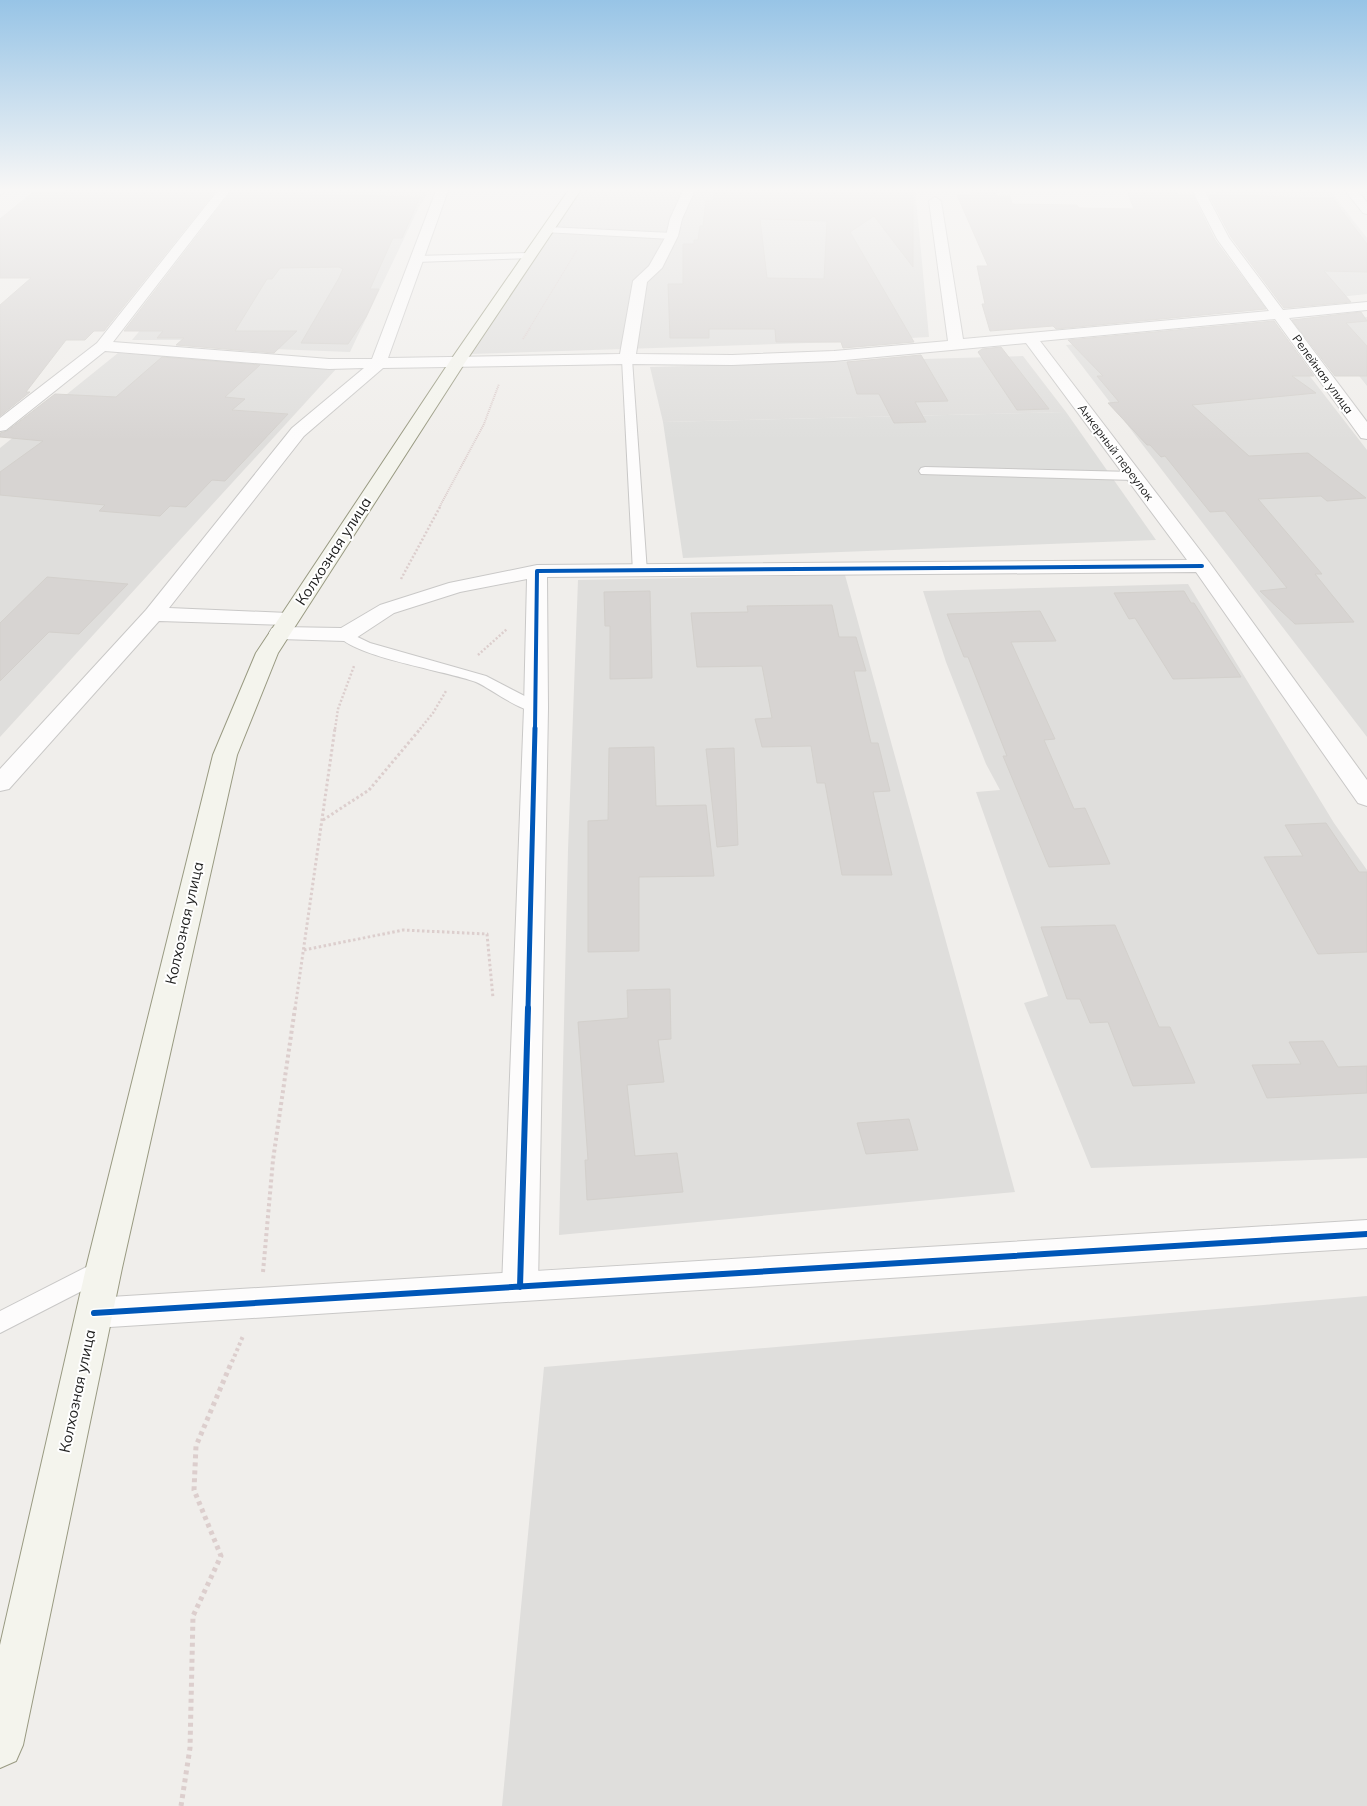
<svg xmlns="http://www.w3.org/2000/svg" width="1367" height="1806" font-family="Mulish,sans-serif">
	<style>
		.residential { fill: #dfdedc }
		.religious { fill: #dededc }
		.building { fill: #d7d4d2; stroke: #d3d0cc; fill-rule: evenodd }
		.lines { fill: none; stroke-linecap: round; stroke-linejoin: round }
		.service-casing { stroke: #c9c8c7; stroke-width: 2 }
		.minor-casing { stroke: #c9c8c7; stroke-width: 2 }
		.tertiary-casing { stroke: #c9c8c7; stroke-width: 2 }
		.secondary-casing { stroke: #999a82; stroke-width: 2 }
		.path-far5 { stroke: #dccecd; stroke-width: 1; stroke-dasharray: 1 1; stroke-linecap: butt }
		.path-far4 { stroke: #dccecd; stroke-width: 2; stroke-dasharray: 1 1; stroke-linecap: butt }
		.path-far3 { stroke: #dccecd; stroke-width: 2.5; stroke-dasharray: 2 2; stroke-linecap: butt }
		.path-far2 { stroke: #dccecd; stroke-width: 3; stroke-dasharray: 2.5 2.5; stroke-linecap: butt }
		.path-far1 { stroke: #dccecd; stroke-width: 4; stroke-dasharray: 3 3; stroke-linecap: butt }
		.path { stroke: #dccecd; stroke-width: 5; stroke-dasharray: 4 4; stroke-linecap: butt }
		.service { fill: #fdfcfc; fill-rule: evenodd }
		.minor { fill: #fdfcfc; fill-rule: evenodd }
		.tertiary { fill: #fdfcfc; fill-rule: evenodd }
		.secondary { fill: #f4f4ed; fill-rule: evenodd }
		.cycleway-far2-casing { stroke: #fff; stroke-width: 6 }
		.cycleway-far1-casing { stroke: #fff; stroke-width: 8 }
		.cycleway-casing { stroke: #fff; stroke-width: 9 }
		.cycleway-far2 { stroke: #0057b8; stroke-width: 4 }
		.cycleway-far1 { stroke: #0057b8; stroke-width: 5 }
		.cycleway { stroke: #0057b8; stroke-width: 6 }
		.labels { text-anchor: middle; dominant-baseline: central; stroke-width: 4; stroke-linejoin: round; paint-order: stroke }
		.far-street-label { font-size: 12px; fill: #222; stroke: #fff }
		.street-label { font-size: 15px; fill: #222; stroke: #fff }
	</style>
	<rect width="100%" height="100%" fill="#f0eeeb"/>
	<path class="residential" d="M243,188H431L419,207L350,352L245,348L241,340H132L147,322Z
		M582,188H915L929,337L838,342L471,354Z
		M1213,188H1328L1367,238V294L1293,302L1247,244Z
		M1367,317V386L1317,322Z
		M1271,326L1367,450V737L1066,345Z
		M118,353L337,368L0,737V448Z
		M1023,356L1066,412L663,422L650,367Z
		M845,575L1015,1192L559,1235L568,850L578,580Z
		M1188,584L1334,823L1367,870V1158L1091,1168L1024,1003L1048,996L976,792L1000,790L986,764L946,662L923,591Z
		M1367,1296V1806H502L544,1367Z"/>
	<path class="religious" d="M1066,412L1156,540L683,558L663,422Z"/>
	<path class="building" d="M68,188H218L104,331H94L85,340H66L26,392H30L0,416V305L31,278H0V219L32,193L63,192Z
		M234,188H313L309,195L420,197L402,238H393L370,289H379L366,317L348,344L301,343L339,278L343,269L339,267L280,268L272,279H267L235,331H297L274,353L176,345L184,338H157L163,331H124Z
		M717,188L838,191V188H913V267L874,216L850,232L914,342L843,348L841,342H776L775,329H709V338H670L668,284H683V244H694V240H698L700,226H703L706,200H713ZM760,219L827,221L824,279L767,278Z
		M971,188H997V196H1010L1012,204L1077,205L1079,208L1134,209L1126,188L1175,189L1178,194H1192L1215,240L1266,309L1056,329L1053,326L990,331L982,304H985L977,266H988L957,195H971Z
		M1209,195L1332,198L1367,244V272L1324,271L1351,302L1284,308L1231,237Z
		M1361,312L1367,321L1346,323L1367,346V376H1335L1292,320Z
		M1274,321L1314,376H1292L1316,393L1192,405L1249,456L1308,453L1366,498L1327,501L1321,496L1258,499L1322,574H1315L1354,622L1295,624L1260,591L1287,588L1225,511L1210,512L1165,456L1161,457L1150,445H1147L1108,403L1119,402L1097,376H1103L1068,340Z
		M1001,347L1049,409L1017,410L978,352L982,349Z
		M921,355L948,401L915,402L926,422L894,423L879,394H857L847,362Z
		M162,357L260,365L225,397L245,399L232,410L288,414L225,481L212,480L186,507L170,506L160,516L99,511L105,505L0,495V472L43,441L0,437V433L7,431L55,394L116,397Z
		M47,577L128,584L79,634L49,632L0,681V623Z
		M650,591L652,678L610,679V626H605L604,592Z
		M1184,591L1191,603H1194L1241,677L1173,679L1135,618L1129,619L1114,593Z
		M832,605L839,637H856L866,671H854L871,743H878L890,791L873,792L892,875H842L825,783H817L811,746L762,747L755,719L772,718L762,666L697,667L691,613L748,612L747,606Z
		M1040,611L1056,641L1011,642L1055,739L1044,740L1074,809L1085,808L1110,864L1049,867L1003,756H1007L968,657H964L947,614Z
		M654,747L656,806L706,805L714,876L639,877V951L588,952V821L608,820L609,748Z
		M734,748L738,845L717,847L706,749Z
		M1326,823L1359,872H1367V952L1318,954L1264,857L1303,856L1285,825Z
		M1115,925L1159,1027H1170L1195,1083L1133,1086L1108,1022L1090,1023L1080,999H1067L1041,927Z
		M670,989L671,1039L658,1040L664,1082L627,1085L635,1156L677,1153L683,1192L587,1200L585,1160H588L578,1022L628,1018L627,990Z
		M1323,1041L1338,1067L1367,1066V1093L1267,1098L1252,1065L1301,1064L1289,1042Z
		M909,1119L918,1150L866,1154L857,1123Z"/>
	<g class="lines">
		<g class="service-casing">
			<path id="service" d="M547,227L672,233L676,236L672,239L544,232L543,230Z
				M529,253L534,256L532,258L416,262L411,259L416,256Z
				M627,356L632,359L647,572L640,576L633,572L622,359Z
				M925,467L1134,472L1140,476L1134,480L921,474L919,471L921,468Z
				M345,631L370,643L486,676L542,705L544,708L542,711C525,716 492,689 476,682C447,671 353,657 338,635L340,632Z
				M104,1258L113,1261L116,1268L113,1275L0,1333V1311Z"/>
		</g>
		<g class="minor-casing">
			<path id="minor" d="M0,188H10L0,195Z
				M220,188H232L113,342L329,359H372L437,188H449L388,358L620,354L633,281L649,266L666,236L670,219L684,188H696L682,219L678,236L662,268L647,282L636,354L732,355L834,351L948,341L929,201L935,197L941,201L963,339L1269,311L1217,239L1191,188H1203L1229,238L1283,310L1367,302V310L1289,318L1367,422V439L1361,438L1275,319L1040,341L1209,562L1367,780V806L1358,803L1196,572L547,577L548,708L538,1287L533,1297L520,1301L507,1297L502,1287L524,708L527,579L460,592L394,613L353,640L345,641L280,639L272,638L269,633L272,628L280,627L341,628L380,605L449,583L537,565L1187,560L1026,343L834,361L732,365L627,364L383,368L304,436L169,608L288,613L296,614L299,619L296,624L288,625L159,621L9,789L0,791V769L146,610L292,428L364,368L329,369L105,351L6,430L0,431V418L97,343Z
				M1343,188H1355L1367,202V214L1363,213Z"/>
		</g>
		<g class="tertiary-casing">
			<path id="tertiary" d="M1367,1220V1248L94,1328L81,1324L76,1313L81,1302L94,1298Z"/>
		</g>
		<g class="secondary-casing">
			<path id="secondary" d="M570,188H582L466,361L278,653L237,755L122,1268L23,1745L16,1761L0,1768V1645L86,1268L213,755L256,653L450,361Z"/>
		</g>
		<path class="path-far5" d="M597,212L609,188
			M529,329L577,250"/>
		<path class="path-far4" d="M523,339L530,328
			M440,506L484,424L499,384"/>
		<path class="path-far3" d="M401,579L441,505
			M478,655L507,629
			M335,729L338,709L354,666
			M420,729L433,713L446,691"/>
		<path class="path-far2" d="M323,820L369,790L421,728
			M304,950L403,930L487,934L493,998
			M295,1009L335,728"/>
		<path class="path-far1" d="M263,1272L273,1160L295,1008
			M232,1362L243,1336"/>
		<path class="path" d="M181,1806L190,1748L193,1616L221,1556L194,1490L196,1446L232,1361"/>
		<use href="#service" class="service"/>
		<use href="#minor" class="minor"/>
		<use href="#tertiary" class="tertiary"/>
		<use href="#secondary" class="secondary"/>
		<g class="cycleway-far2-casing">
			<path id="cycleway-far2" d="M535,729L537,571L1202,566"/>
		</g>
		<g class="cycleway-far1-casing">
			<path id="cycleway-far1" d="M528,1009L535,728"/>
		</g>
		<g class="cycleway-casing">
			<path id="cycleway" d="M520,1287L528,1008
				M94,1313L1367,1234"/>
		</g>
		<use href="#cycleway-far2" class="cycleway-far2"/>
		<use href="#cycleway-far1" class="cycleway-far1"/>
		<use href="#cycleway" class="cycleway"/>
	</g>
	<linearGradient id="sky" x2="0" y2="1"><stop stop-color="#97c4e6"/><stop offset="0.43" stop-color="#f8f7f6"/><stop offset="1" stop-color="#f8f7f6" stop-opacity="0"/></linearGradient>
	<rect width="1367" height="441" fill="url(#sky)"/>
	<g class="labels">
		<g class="far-street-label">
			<text transform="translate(1323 374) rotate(54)">Релейная улица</text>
			<text transform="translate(1116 452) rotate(53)">Анкерный переулок</text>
		</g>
		<g class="street-label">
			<text transform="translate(333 551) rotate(-57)">Колхозная улица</text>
			<text transform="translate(184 923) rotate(-77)">Колхозная улица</text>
			<text transform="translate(77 1391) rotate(-78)">Колхозная улица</text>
		</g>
	</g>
</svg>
